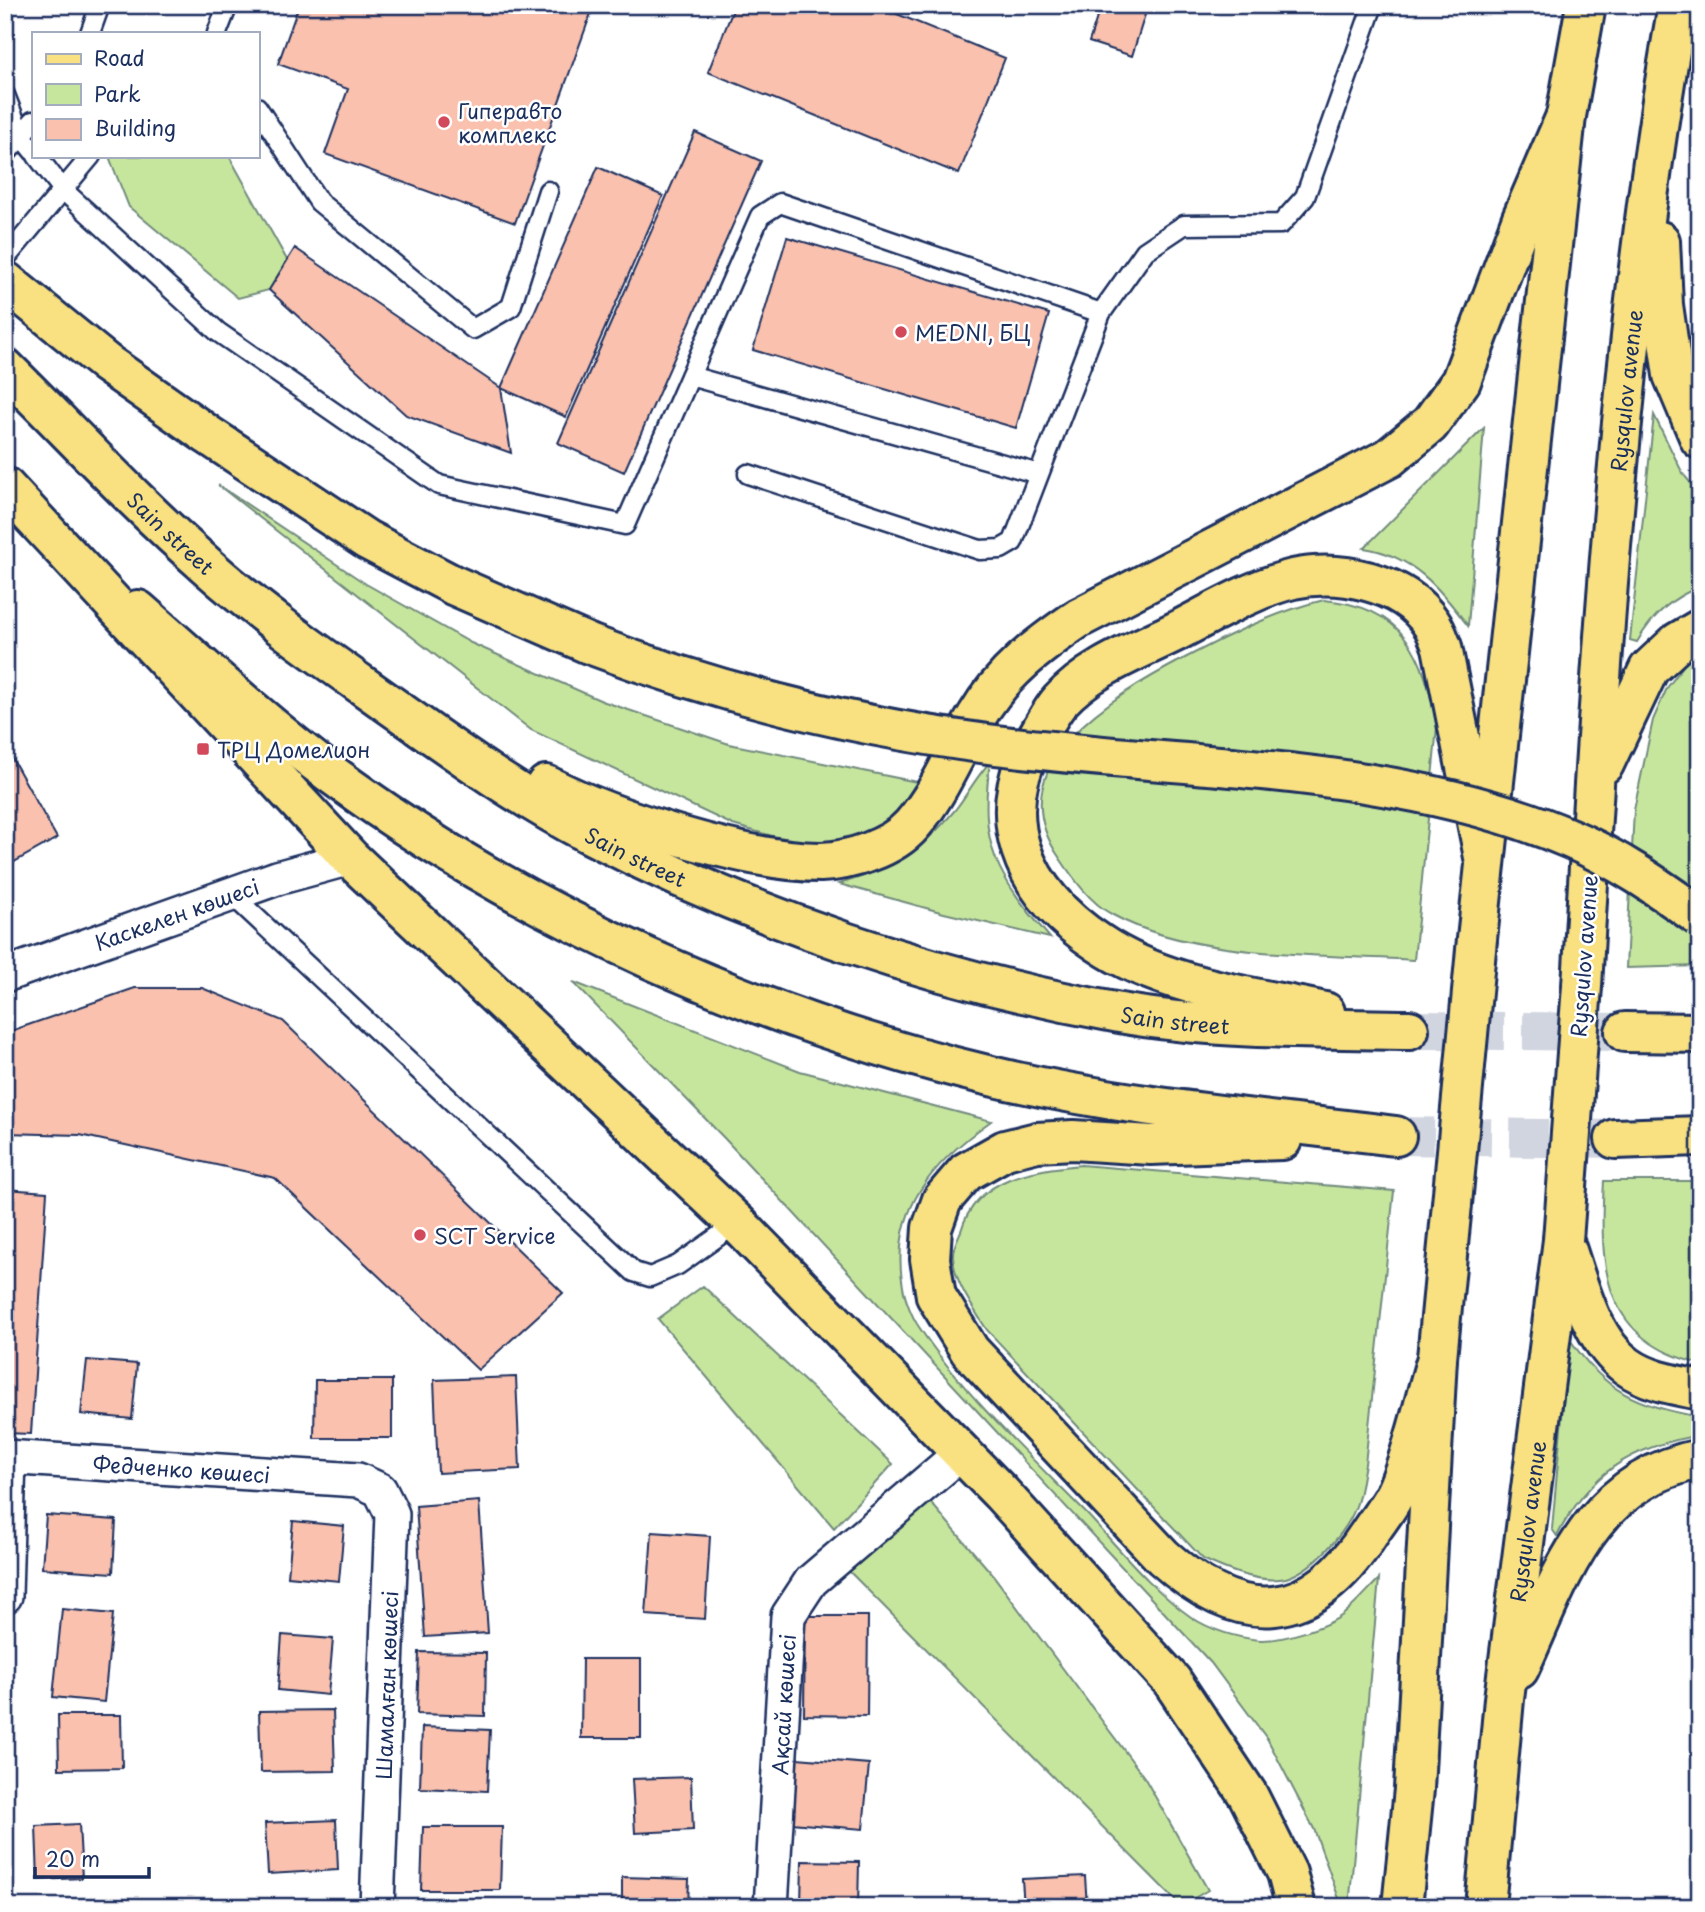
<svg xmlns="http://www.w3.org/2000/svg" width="1705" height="1912" font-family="'Playpen Sans',sans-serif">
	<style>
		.green { fill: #c7e69d; stroke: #718a7e; stroke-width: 2 }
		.building { fill: #f9c1ae; stroke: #1b2f5e; stroke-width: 2 }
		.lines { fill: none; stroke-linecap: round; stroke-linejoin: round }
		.primary-tunnel { stroke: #d1d5df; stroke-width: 38; stroke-dasharray: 38 19; stroke-linecap: butt }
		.lane-casing { stroke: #1b2f5e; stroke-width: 23 }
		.street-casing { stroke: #1b2f5e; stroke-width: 38 }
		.primary-casing { stroke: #1b2f5e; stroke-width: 44 }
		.highway-casing { stroke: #1b2f5e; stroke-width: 44 }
		.lane { stroke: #fff; stroke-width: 18 }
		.street { stroke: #fff; stroke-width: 33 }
		.primary { stroke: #f9e181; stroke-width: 38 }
		.highway { stroke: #f9e181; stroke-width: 38 }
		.primary-bridge-casing { stroke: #1b2f5e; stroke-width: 44; stroke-linecap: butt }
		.highway-bridge-casing { stroke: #1b2f5e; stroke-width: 44; stroke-linecap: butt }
		.primary-bridge { stroke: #f9e181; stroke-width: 38 }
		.highway-bridge { stroke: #f9e181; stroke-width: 38 }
		.poi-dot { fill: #d1495b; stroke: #fff; stroke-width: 2.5 }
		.labels { text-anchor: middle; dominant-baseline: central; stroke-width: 5; stroke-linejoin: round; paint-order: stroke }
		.poi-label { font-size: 21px; fill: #1b2f5e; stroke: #fff; text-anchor: start }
		.street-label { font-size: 21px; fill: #1b2f5e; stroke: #fff }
	</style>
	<rect width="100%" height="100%" fill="#fff"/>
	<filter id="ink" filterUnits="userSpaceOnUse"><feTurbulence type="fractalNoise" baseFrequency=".0143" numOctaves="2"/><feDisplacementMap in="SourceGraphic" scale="14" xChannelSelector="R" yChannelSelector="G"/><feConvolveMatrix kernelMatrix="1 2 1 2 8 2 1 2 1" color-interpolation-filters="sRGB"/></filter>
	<g filter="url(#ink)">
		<path class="green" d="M113,156H229L287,260L269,290L238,298L129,207L110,159Z
			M1654,415L1683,474L1700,494V587C1671,597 1652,616 1637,642L1630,640Z
			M1484,428L1468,626C1440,588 1412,555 1364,548Z
			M218,485L366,584L471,643L602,701L729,744L917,782L896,813L873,831L855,838L821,844L783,839L733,825L531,730Z
			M1324,600C1405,607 1424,654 1437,727L1414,960C1324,954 1193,959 1113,915C1090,903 1073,878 1059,857C995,764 1115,695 1183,659C1229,635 1274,612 1324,600Z
			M1700,652V966L1626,968L1634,810L1653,720L1667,688L1684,665Z
			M990,762C978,847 997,875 1050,938L944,913L839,884C892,869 919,853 955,810C967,795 976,777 990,762Z
			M573,982L800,1071L991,1121C933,1162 889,1210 903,1287C905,1299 912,1317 919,1327C964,1395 1028,1454 1085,1512C1118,1547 1151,1589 1191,1617C1210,1630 1237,1638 1260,1640C1281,1641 1329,1627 1345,1613C1357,1603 1368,1590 1379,1579L1349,1907H1342L1314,1829L1268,1740L1211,1663L725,1139Z
			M1081,1165L1394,1191L1365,1464C1362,1478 1361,1493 1356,1506C1347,1532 1313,1570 1286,1578C1261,1584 1224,1569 1203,1559L987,1330C974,1309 954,1282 953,1257C952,1249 958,1238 961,1231C977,1176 1033,1170 1081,1165Z
			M1604,1181H1700V1364C1602,1340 1599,1267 1604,1181Z
			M703,1286L893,1464L834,1528L658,1319Z
			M1569,1338C1605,1392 1637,1406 1700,1417V1435C1629,1447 1590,1473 1557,1536L1552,1529Z
			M919,1489L993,1575L1144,1777L1208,1890L1181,1906L837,1559Z"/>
		<path class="building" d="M299,5H594L515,223L325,154L348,89L278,64Z
			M735,5H875L1005,58L959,174L708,72Z
			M1101,5H1148L1132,56L1089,42Z
			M695,132L761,161L624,472L558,443Z
			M598,167L663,196L566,417L501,388Z
			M787,237L1049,314L1016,428L753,350Z
			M295,248L501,388L511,453L406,415L269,290Z
			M5,746L57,838L5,867Z
			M135,988H202L283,1021L563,1293L478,1370L275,1178L80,1135L5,1133V1033Z
			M5,1189L47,1192L31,1434L5,1433Z
			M87,1360L137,1364L132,1419L81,1414Z
			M516,1377L520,1469L438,1473L434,1380Z
			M315,1380H392V1438H314Z
			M479,1501L488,1633L425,1637L416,1506Z
			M46,1515L116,1520L113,1573L42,1568Z
			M293,1521L344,1526L339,1581L288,1576Z
			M652,1532L710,1536L705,1619L646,1615Z
			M62,1609L113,1614L104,1702L53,1697Z
			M805,1616H868L867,1716L804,1715Z
			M282,1635L333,1639L328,1695L278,1690Z
			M419,1652L486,1653L485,1716L417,1714Z
			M582,1659H641V1738H581Z
			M333,1710L335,1771L261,1772L259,1711Z
			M58,1715H121L122,1768L59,1769Z
			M422,1727L490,1730L487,1791L420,1788Z
			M797,1758L869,1764L863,1829L791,1823Z
			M691,1777L693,1830L635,1833L632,1779Z
			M336,1820L338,1870L268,1874L265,1823Z
			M79,1824L82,1878L38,1880L36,1826Z
			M423,1827H502L500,1890H421Z
			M802,1861L859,1862L858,1907H801Z
			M1085,1876L1087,1907H1024L1022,1879Z
			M622,1877L689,1879L688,1907H622Z"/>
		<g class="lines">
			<path class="primary-tunnel" d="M1409,1030L1625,1032
				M1396,1136L1615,1139"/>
			<g class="lane-casing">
				<path id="lane" d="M90,33L100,5
					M217,33L228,5
					M5,95L21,136L5,155
					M257,107L319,202L473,329L511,307L548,191
					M33,121L21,136L33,151
					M37,156L63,190L218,332L439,485L625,525L760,216L780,203L1101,313
					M5,259L91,156
					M690,376L1039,474
					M748,474L980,550L1001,549L1013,542L1101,313L1145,251L1184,225L1281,224L1305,197L1373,5
					M231,894L634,1272L650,1277L678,1265L737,1223"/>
			</g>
			<g class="street-casing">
				<g id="street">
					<path id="s1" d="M5,975L277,878L350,858"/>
					<path id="s2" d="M5,1457L358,1480L380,1490L392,1514L377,1907"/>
					<path d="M5,1596L9,1457"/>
					<path id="s3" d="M771,1907L788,1616L811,1581L961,1453"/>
				</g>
			</g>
			<g class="primary-casing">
				<g id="primary">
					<path d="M1660,241L1663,305L1673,375L1700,439"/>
					<path id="s4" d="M5,368C72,434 136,504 207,566C263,616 324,658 386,702C451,748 517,796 588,833C753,919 937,980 1120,1013C1215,1030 1313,1028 1409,1030"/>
					<path d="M138,610C201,665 263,723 330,773C521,915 763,1022 995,1077C1126,1108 1262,1119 1396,1136"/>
					<path d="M1604,764L1649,669L1678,642L1700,629"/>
					<path d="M546,785C612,819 747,862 821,862C850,861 892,848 912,825C941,791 954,753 977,716C1002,673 1039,645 1079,618L1389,458L1430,424L1461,381L1522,218L1566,116"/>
					<path d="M1477,939L1566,116L1586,5"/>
					<path id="s5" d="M1582,986C1601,658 1620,329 1678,5"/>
					<path d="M1325,1012C1250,996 1164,987 1099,943C1022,892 988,815 1040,732C1046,722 1052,710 1060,701C1091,667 1137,651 1177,631C1214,612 1252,589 1293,579C1339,569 1403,581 1431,623C1436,630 1439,639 1442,647L1485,862"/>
					<path d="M1625,1032L1700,1033"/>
					<path d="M1615,1139L1700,1136"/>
					<path d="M1282,1140L1151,1145L1073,1140L1037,1142L1005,1150L966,1172L942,1200L932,1228L930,1259L936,1296L970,1351L1163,1557C1242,1628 1311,1625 1370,1532C1379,1518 1392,1503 1398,1487C1415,1446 1424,1400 1437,1358"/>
					<path d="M1565,1245C1579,1285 1591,1340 1627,1366C1648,1381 1675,1385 1700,1390"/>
					<path d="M1519,1669C1561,1578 1588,1481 1700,1459"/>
					<path d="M1402,1907L1414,1789L1437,1358L1452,1204"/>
					<path id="s6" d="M1485,1907L1504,1699L1563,1240"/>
				</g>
			</g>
			<g class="highway-casing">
				<path id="highway" d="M5,281L106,363L208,435L367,540L453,585L589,644
					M5,487L350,858L737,1223L1001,1493L1172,1681L1248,1795L1287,1873L1296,1907"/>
			</g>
			<use href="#lane" class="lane"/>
			<use href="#street" class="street"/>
			<use href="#primary" class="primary"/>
			<use href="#highway" class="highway"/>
			<g class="primary-bridge-casing">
				<path id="primary-bridge" d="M1452,1204L1477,939
					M1563,1240L1582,986"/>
			</g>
			<g class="highway-bridge-casing">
				<path id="highway-bridge" d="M589,644C719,693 850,726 988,744C1177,769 1395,763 1571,839C1618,859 1658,887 1700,917"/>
			</g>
			<use href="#primary-bridge" class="primary-bridge"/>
			<use href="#highway-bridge" class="highway-bridge"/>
		</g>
	</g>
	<g class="poi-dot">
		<circle cx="444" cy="122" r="7"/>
		<circle cx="901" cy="332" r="7"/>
		<rect x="196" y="742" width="14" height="14" rx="3.5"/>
		<circle cx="420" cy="1235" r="7"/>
	</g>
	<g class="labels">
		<g class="poi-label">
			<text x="458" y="110">Гиперавто<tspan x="458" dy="24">комплекс</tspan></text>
			<text x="915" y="332">MEDNI, БЦ</text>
			<text x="217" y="749">ТРЦ Домелион</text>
			<text x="434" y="1235">SCT Service</text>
		</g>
		<g class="street-label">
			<text stroke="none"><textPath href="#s5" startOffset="597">Rysqulov avenue</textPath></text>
			<text stroke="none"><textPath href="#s4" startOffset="234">Sain street</textPath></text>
			<text stroke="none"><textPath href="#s4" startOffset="802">Sain street</textPath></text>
			<text stroke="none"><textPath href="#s1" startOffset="182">Каскелен көшесі</textPath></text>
			<text transform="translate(1583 956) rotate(-86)">Rysqulov avenue</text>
			<text stroke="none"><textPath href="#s4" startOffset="1368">Sain street</textPath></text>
			<text stroke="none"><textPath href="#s2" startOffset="177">Федченко көшесі</textPath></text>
			<text stroke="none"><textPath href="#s6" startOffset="388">Rysqulov avenue</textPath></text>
			<text transform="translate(386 1685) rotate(-88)">Шамалған көшесі</text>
			<text stroke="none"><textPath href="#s3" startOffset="203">Ақсай көшесі</textPath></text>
		</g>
	</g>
	<rect width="1705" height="1912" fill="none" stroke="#fff" stroke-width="28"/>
	<rect x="14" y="14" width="1677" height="1884" fill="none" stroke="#1b2f5e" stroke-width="2.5" filter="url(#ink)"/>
	<rect x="32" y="32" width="228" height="126" fill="#ffffff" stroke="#a4acbf" stroke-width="2"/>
	<rect x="46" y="54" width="35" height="10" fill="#f9e181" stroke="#a4acbf" stroke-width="2"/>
	<text x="94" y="66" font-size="21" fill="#1b2f5e">Road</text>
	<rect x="46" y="84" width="35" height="21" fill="#c7e69d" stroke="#a4acbf" stroke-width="2"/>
	<text x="94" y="102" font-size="21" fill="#1b2f5e">Park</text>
	<rect x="46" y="119" width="35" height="21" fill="#f9c1ae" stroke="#a4acbf" stroke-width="2"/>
	<text x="94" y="136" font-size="21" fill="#1b2f5e">Building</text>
	<path d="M35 1867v10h114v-10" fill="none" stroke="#1b2f5e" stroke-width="3.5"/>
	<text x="46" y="1867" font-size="21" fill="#1b2f5e" stroke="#ffffff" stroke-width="5" paint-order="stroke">20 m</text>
</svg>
